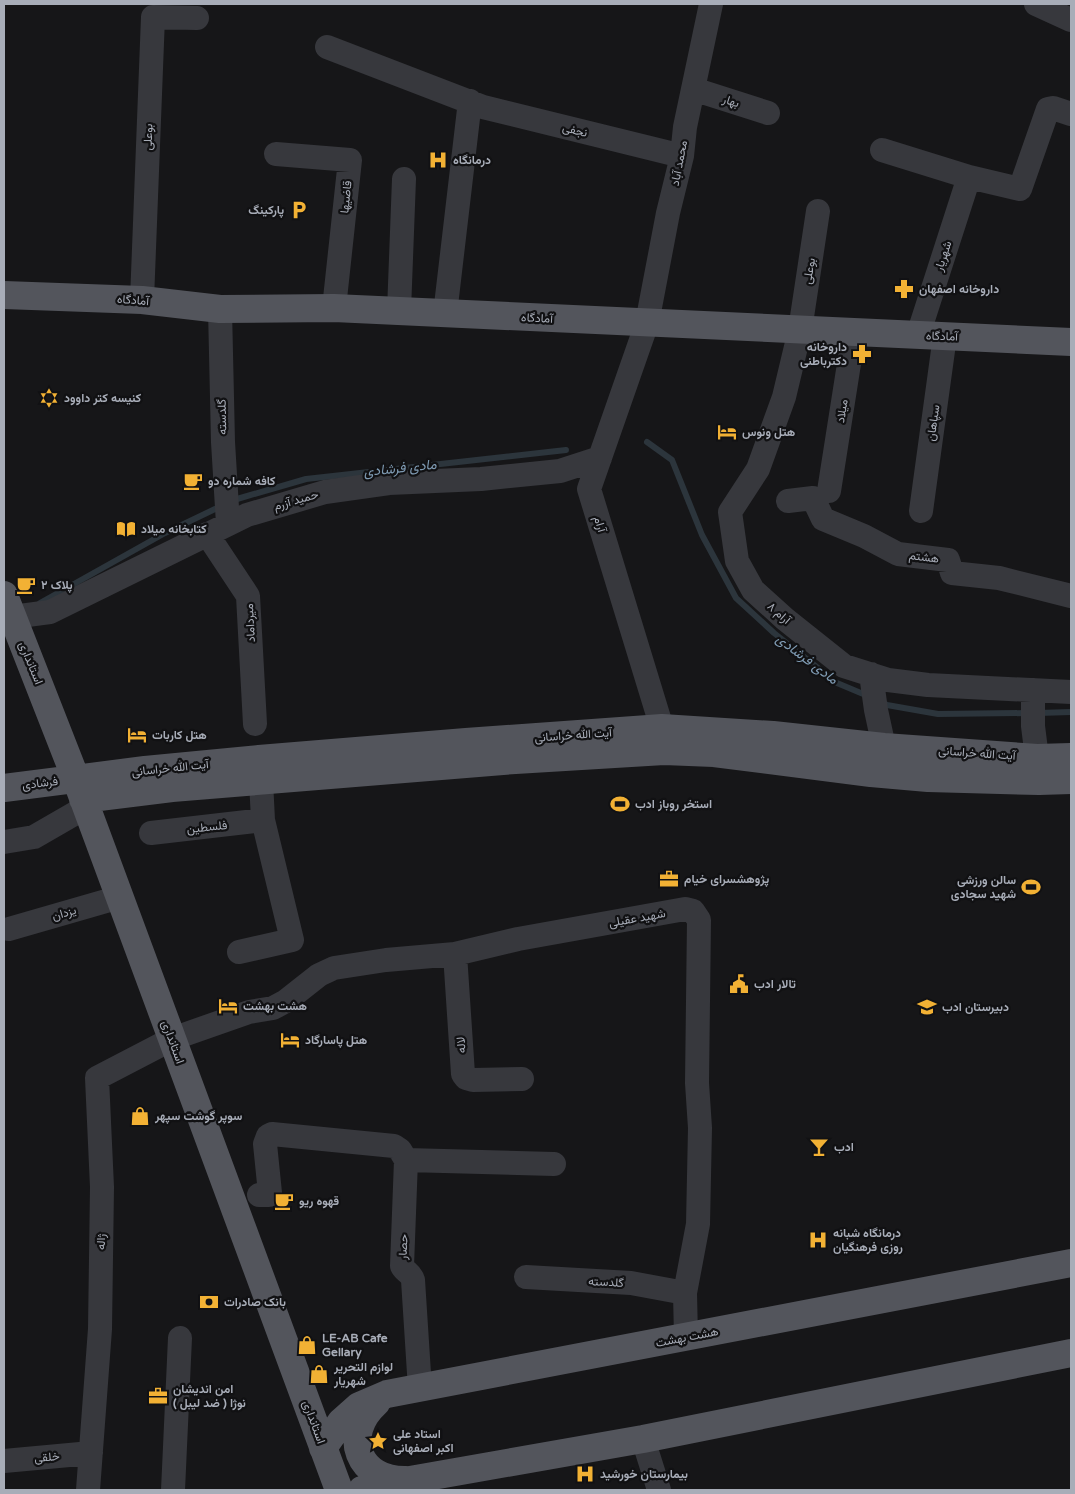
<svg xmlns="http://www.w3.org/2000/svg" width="1075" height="1494" font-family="'Varela Round',Vazirmatn,sans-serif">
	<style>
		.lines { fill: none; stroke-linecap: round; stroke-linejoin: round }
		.stream { stroke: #2c353c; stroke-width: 6 }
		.minor { stroke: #37383d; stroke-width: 24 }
		.major { stroke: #53555c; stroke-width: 28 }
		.labels { text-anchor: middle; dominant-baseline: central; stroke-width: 4.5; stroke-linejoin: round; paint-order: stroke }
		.street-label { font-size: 12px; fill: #a8adb8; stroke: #111113 }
		.poi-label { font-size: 12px; font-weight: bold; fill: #a8adb8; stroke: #111113; text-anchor: start }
		.water-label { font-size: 14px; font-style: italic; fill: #7f9bb3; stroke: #111113 }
	</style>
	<rect width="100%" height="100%" fill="#161618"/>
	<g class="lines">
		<path class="stream" d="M647,442L672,460L702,535L736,598L774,633L837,683L868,696
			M237,499L306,479L566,450
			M40,603L165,533L215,509
			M881,702L887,705L938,714L1028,713
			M1038,713L1071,712"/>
		<path class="minor" d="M1036,4L1071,20
			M327,47L483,107L682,156
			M693,89L768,113
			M882,150L969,177L1020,189L1048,109L1053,108L1071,114
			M276,154L350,160L334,308
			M818,211L800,330L784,397L758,469L730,512L737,561L753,590L785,619L844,666L888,680L928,685L1071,692
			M142,300L153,17L197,18
			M220,309L223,442L228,524
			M399,311L404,179
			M445,314L470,101
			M918,335L969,177
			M829,491L854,332
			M788,501L813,498L823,519L864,536L898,554L948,560L952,573L999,578L1071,596
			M921,511L945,336
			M207,534L248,596L255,724
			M12,617L50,612L247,515L325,492L389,483L481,479L560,471L600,458
			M871,674L876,710L884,747
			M1033,690V726L1037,758
			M662,728L589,489L647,323L668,213L682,156L685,127L711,4
			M151,833L263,820
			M4,842L34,837L86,807
			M9,929L120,897
			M239,952L292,940L263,820L261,781
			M455,954L463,1074L466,1078L473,1080L522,1079
			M406,1160L554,1164
			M259,1195H269L270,1193L265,1144L268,1136L272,1134L394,1146L400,1150L406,1160L402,1266C404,1271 411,1273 413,1280L420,1389
			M526,1277L631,1283L685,1293
			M643,1439L659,1490
			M4,1461L91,1453
			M88,1490L100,1329L102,1187L97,1078L172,1039L249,1012L273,1008L286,1001L319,975L334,968L386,960L455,954L518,939L685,909L693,911L699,920L697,1083L700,1128L698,1224L685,1293L686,1337
			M173,1490L180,1338"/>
		<path class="major" d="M4,295L142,300L220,309L334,308L1071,342
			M4,595L76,779L339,1490
			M4,788L145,770L259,759L466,742L662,728L773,735L884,747L1037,758L1071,757
			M83,799L172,788L515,760L664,751L714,753L871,773L928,778L1039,781L1071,780
			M376,1403C341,1435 358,1481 406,1480
			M323,1448L341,1422L359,1406L387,1394L1071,1263
			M362,1490L410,1480L643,1439L1071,1353"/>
	</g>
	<defs>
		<g id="hospital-bare" transform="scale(1.5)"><path d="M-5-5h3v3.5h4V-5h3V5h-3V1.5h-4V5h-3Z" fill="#f2b134" stroke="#111113" stroke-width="2.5" paint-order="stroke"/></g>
		<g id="parking-bare" transform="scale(1.5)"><path d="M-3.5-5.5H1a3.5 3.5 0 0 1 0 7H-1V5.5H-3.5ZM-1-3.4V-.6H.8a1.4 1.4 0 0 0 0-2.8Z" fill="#f2b134" stroke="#111113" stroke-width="2.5" paint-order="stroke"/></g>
		<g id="pharmacy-bare" transform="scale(1.5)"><path d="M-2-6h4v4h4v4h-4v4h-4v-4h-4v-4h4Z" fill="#f2b134" stroke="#111113" stroke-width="2.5" paint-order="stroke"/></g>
		<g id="synagogue-bare" transform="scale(1.5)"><path d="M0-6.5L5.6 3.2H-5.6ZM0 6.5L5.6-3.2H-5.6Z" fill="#f2b134" stroke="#111113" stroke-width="2.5" paint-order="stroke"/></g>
		<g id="hotel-bare" transform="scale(1.5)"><path d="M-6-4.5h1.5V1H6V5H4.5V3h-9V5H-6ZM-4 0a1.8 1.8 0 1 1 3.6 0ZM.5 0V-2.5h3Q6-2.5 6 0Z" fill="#f2b134" stroke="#111113" stroke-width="2.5" paint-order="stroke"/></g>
		<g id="cafe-bare" transform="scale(1.5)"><path d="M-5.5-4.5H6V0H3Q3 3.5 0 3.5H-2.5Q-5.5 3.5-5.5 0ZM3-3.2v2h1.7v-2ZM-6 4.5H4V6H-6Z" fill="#f2b134" stroke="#111113" stroke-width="2.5" paint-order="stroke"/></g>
		<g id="library-bare" transform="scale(1.5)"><path d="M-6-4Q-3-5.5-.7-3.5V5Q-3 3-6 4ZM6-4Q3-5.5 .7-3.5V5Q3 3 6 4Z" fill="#f2b134" stroke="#111113" stroke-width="2.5" paint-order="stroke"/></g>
		<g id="stadium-bare" transform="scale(1.5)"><path d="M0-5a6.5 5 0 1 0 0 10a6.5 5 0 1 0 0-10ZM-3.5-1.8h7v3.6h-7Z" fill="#f2b134" stroke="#111113" stroke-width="2.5" paint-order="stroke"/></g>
		<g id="office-bare" transform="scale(1.5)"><path d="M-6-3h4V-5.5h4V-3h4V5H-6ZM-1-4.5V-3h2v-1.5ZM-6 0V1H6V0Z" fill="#f2b134" stroke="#111113" stroke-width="2.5" paint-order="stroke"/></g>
		<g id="civic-bare" transform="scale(1.5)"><path d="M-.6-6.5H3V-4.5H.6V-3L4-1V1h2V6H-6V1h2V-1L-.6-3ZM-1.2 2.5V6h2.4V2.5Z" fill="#f2b134" stroke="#111113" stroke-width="2.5" paint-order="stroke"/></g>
		<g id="school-bare" transform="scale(1.5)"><path d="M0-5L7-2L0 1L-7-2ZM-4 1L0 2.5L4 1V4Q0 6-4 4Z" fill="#f2b134" stroke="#111113" stroke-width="2.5" paint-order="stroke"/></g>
		<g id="shop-bare" transform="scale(1.5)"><path d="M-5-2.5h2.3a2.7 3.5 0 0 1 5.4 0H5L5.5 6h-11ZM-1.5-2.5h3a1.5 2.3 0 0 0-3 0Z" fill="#f2b134" stroke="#111113" stroke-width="2.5" paint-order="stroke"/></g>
		<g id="bar-bare" transform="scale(1.5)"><path d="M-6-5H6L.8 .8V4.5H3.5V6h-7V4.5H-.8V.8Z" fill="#f2b134" stroke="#111113" stroke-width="2.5" paint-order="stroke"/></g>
		<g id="bank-bare" transform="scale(1.5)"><path d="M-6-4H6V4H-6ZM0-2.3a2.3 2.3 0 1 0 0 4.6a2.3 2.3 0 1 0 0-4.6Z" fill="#f2b134" stroke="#111113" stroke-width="2.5" paint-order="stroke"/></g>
		<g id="sight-bare" transform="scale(1.5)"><path d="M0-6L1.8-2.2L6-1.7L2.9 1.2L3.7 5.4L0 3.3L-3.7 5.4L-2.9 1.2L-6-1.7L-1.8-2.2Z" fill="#f2b134" stroke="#111113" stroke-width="2.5" paint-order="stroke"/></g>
	</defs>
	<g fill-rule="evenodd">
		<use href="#hospital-bare" x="438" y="160"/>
		<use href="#parking-bare" x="299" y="210"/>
		<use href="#pharmacy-bare" x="904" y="289"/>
		<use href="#pharmacy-bare" x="862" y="354"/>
		<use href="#synagogue-bare" x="49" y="398"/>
		<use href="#hotel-bare" x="727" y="432"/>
		<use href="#cafe-bare" x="193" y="481"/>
		<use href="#library-bare" x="126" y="529"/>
		<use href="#cafe-bare" x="26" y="585"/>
		<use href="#hotel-bare" x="137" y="735"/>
		<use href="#stadium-bare" x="620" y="804"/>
		<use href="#office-bare" x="669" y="879"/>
		<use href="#stadium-bare" x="1031" y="887"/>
		<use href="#civic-bare" x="739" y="984"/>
		<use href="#hotel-bare" x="228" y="1006"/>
		<use href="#school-bare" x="927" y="1007"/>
		<use href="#hotel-bare" x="290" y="1040"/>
		<use href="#shop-bare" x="140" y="1116"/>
		<use href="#bar-bare" x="819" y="1147"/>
		<use href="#cafe-bare" x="284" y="1201"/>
		<use href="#hospital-bare" x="818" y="1240"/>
		<use href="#bank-bare" x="209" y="1302"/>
		<use href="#shop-bare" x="307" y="1345"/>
		<use href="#shop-bare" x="319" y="1374"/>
		<use href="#office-bare" x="158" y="1396"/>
		<use href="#sight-bare" x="378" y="1441"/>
		<use href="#hospital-bare" x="585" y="1474"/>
	</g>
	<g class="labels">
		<g class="street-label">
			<text transform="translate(731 101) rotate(18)">بهار</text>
			<text transform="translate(575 130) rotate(14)">نجفی</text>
			<text transform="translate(148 137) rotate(-88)">بوعلی</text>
			<text transform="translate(679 163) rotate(-79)">محمد آباد</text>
			<text transform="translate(346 197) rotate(-84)">قاضیها</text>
			<text transform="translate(943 256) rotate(-72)">شهریار</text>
			<text transform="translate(809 271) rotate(-81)">بوعلی</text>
			<text transform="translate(133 300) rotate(4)">آمادگاه</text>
			<text transform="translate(537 318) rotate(3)">آمادگاه</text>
			<text transform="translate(942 336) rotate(2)">آمادگاه</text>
			<text transform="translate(842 411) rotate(-81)">میلاد</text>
			<text transform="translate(222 417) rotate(-91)">گلدسته</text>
			<text transform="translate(933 423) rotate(-82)">سپاهان</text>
			<text transform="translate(296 500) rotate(-16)">حمید آزرم</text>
			<text transform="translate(600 524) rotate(73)">آرام</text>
			<text transform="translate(924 557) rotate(7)">هشتم</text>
			<text transform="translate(779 613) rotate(41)">۸ آرام</text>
			<text transform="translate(250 623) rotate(-93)">میرداماد</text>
			<text transform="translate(31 663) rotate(68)">استانداری</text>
			<text transform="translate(573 735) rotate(-4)">آیت الله خراسانی</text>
			<text transform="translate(977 753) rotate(4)">آیت الله خراسانی</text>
			<text transform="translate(170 768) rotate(-6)">آیت الله خراسانی</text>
			<text transform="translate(40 783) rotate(-7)">فرشادی</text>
			<text transform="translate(207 827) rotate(-6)">فلسطین</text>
			<text transform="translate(64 913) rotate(-16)">یزدان</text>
			<text transform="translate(637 918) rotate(-10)">شهید عقیلی</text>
			<text transform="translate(173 1042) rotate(70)">استانداری</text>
			<text transform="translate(461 1045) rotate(-94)">لاله</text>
			<text transform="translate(101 1242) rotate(-89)">ژاله</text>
			<text transform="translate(403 1247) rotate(-88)">حصار</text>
			<text transform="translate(606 1282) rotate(3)">گلدسته</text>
			<text transform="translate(687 1337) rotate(-11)">هشت بهشت</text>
			<text transform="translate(314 1422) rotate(70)">استانداری</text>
			<text transform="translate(47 1457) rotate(-5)">خلقی</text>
		</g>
		<g class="poi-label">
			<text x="453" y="160">درمانگاه</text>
			<text x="284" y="210" text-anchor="end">پارکینگ</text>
			<text x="919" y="289">داروخانه اصفهان</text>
			<text x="847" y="347" text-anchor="end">داروخانه<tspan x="847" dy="14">دکترباطنی</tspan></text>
			<text x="64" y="398">کنیسه کتر داوود</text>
			<text x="742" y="432">هتل ونوس</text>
			<text x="208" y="481">کافه شماره دو</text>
			<text x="141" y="529">کتابخانه میلاد</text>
			<text x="41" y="585">پلاک ۲</text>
			<text x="152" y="735">هتل کاربات</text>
			<text x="635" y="804">استخر روباز ادب</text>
			<text x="684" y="879">پژوهشسرای خیام</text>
			<text x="1016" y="880" text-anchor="end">سالن ورزشی<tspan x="1016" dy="14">شهید سجادی</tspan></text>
			<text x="754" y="984">تالار ادب</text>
			<text x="243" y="1006">هشت بهشت</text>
			<text x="942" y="1007">دبیرستان ادب</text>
			<text x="305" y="1040">هتل پاسارگاد</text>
			<text x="155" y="1116">سوپر گوشت سپهر</text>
			<text x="834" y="1147">ادب</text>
			<text x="299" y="1201">قهوه ریو</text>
			<text x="833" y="1233">درمانگاه شبانه<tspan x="833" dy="14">روزی فرهنگیان</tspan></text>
			<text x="224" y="1302">بانک صادرات</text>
			<text x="322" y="1338">LE-AB Cafe<tspan x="322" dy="14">Gellary</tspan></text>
			<text x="334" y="1367">لوازم التحریر<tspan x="334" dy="14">شهریار</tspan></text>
			<text x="173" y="1389">امن اندیشان<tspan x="173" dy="14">نوژا ( ضد لیبل )</tspan></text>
			<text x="393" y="1434">استاد علی<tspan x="393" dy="14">اکبر اصفهانی</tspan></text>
			<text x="600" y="1474">بیمارستان خورشید</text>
		</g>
		<g class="water-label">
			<text transform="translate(400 468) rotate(-6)">مادی فرشادی</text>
			<text transform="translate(807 659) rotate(37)">مادی فرشادی</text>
		</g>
	</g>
	<rect width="1075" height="1494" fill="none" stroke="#a8adb8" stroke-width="10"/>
</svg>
